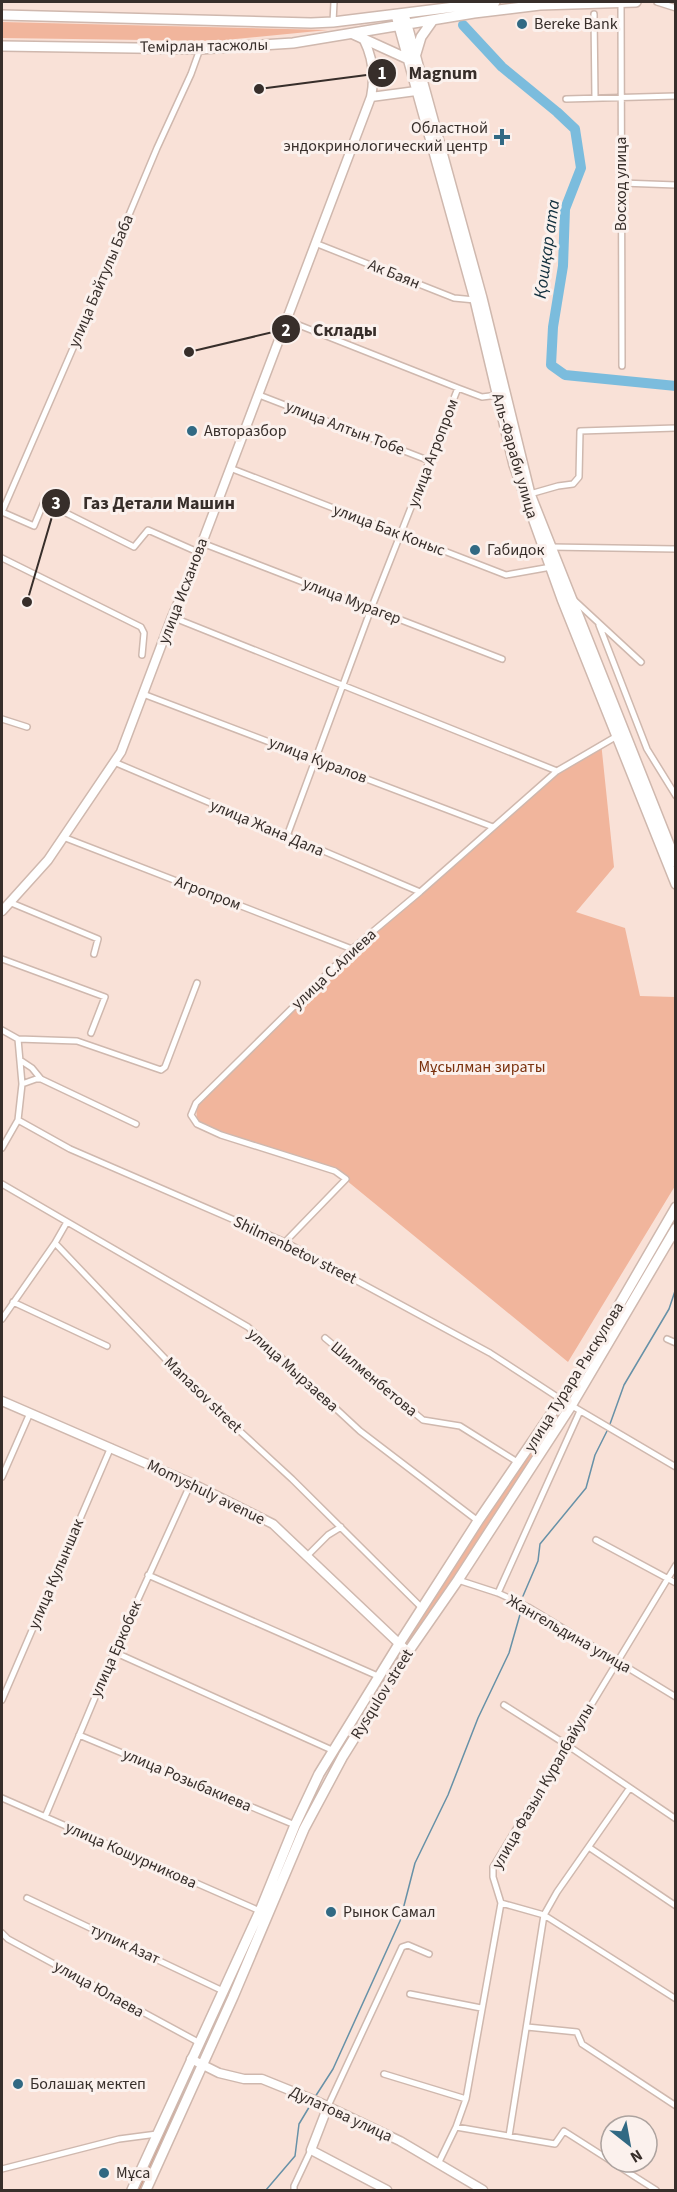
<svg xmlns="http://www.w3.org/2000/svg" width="677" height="2192" font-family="'Source Sans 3',sans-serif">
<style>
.green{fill:#f1b59c}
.forest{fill:#cf927a}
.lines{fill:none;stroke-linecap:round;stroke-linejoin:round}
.stream{stroke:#6791a7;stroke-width:1.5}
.river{stroke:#7bbcdd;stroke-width:10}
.street-casing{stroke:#cfb8ae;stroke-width:8}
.secondary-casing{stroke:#cfb8ae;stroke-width:11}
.primary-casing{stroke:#cfb8ae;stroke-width:12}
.street{stroke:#fff;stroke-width:5}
.secondary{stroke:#fff;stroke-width:8}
.primary{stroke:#fff;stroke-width:9}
.poi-dot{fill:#316983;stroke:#fbf1ed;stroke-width:2}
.labels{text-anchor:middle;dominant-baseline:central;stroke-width:6;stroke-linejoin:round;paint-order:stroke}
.poi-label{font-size:16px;fill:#372e2a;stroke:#fbf1ed;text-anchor:start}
.street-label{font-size:16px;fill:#372e2a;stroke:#fbf1ed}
.park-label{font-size:16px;fill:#7a310d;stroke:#fbf1ed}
.water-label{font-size:18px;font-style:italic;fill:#11303e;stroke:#fbf1ed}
.leader{fill:none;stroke:#372e2a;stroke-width:2}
.callout-dot{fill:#372e2a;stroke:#fbf1ed;stroke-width:2}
.mark-label{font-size:18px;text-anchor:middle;font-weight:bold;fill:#fff}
.callout-label{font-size:18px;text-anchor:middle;font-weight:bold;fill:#372e2a;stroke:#fbf1ed;stroke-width:6;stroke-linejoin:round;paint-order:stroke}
</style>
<rect width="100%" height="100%" fill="#f9e1d7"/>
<path class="green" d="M 2,22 L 328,30 L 215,41 L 2,38 Z
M 601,742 L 614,867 L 576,912 L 625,928 L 640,996 L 675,997 L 675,1186 L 568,1362 L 335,1171 L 197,1124 L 196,1103 L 352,949 L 557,771 Z
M 561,1406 L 564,1408 L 410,1645 L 405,1641 Z"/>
<path class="forest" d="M 193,2067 L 197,2068 L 140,2190 L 136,2190 Z"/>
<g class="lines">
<path class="stream" d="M 610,1424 L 624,1385 L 669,1309 L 676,1288
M 523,1596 L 538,1561 L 540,1544 L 586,1488 L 595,1455 L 608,1429
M 315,2097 L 333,2069 L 400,1921 L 415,1863 L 448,1795 L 478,1718 L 509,1653 L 521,1611
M 266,2190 L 295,2156 L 299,2124 L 311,2104"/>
<path class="river" d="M 463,25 L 502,67 L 557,112 L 575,129 L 581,168 L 565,209 L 563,266 L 553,327 L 551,365 L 565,375 L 676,386"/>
<defs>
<path id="street" d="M 621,2 L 622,366
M 657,2 L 676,8
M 594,14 L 595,98
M 333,22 L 334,2
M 566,99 L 676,96
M 622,183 L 676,185
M 315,243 L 454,298 L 475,300
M 286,320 L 458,388 L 482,397 L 498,395
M 259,395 L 430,461
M 230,468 L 506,575 L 551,567
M 530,494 L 558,486 L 573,484 L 579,477 L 580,431 L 676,428
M 2,512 L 77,339 L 157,148 L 191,74 L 200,49
M 2,512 L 34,526 L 44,502 L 134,547 L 148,530 L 200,553
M 202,543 L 502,659
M 550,547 L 676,549
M 2,558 L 141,627 L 144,633 L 142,655
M 574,600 L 641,662
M 172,617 L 557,771
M 599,625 L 647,749 L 676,796
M 143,694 L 493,827
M 2,719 L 27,727
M 114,762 L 420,892
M 287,836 L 371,609 L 458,388
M 63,837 L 352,949
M 9,902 L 98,939 L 94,954
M 2,959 L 105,997 L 91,1033
M 2,1030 L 18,1039 L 22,1084 L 18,1120 L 2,1148
M 18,1039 L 77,1041 L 161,1070 L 165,1067 L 197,983
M 20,1060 L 32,1068 L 41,1079
M 22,1084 L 36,1079 L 41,1079 L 136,1124
M 18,1120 L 70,1149 L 285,1242 L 490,1353 L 562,1400 L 676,1467
M 2,1184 L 248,1327 L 360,1431 L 478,1521
M 285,1242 L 346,1179 L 335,1171 L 221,1135 L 197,1124 L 191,1115 L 196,1103 L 352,949 L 420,892 L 557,771 L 617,736
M 55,1243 L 67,1222
M 13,1302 L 107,1346
M 2,1319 L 55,1243 L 195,1390 L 292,1479 L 422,1608
M 325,1338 L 423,1420 L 460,1426 L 519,1463
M 667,1339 L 676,1343
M 2,1477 L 30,1413
M 596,1540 L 676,1583
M 307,1556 L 328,1535 L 341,1527
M 148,1575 L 380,1677
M 458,1580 L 498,1593 L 528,1607 L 676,1697
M 498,1593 L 580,1411
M 114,1652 L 334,1751
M 2,1700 L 111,1447
M 504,1705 L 567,1745 L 676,1819
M 79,1735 L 295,1825
M 2,1798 L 260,1911
M 45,1817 L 114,1652 L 191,1483
M 590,1848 L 676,1906
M 27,1898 L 223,1991
M 501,1903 L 544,1915 L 676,1999
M 2,1933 L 8,1939 L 198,2042
M 410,1994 L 481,2008
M 527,2027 L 577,2032 L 582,2044 L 676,2106
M 384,2074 L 466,2099
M 328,2106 L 402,1947 L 408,1945 L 429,1954
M 456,2127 L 555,2144 L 564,2131 L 611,2161
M 509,2136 L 544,1915 L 557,1892 L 629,1789
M 612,2162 L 656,2190
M 438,2164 L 456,2127 L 466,2099 L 501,1903 L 493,1877 L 493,1867 L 676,1565
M 2,2169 L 119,2139 L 157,2134
M 294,2190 L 294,2186 L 311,2150"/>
<path id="secondary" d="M 371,97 L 416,91
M 2,911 L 48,860 L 121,752 L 172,617 L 200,553 L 202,543 L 371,97 C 375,77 373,58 364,40
M 2,1401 L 191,1483 L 273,1524 L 408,1652
M 191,2059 L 219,2073 L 244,2079 L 262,2079 L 314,2100 L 400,2141 L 483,2190
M 328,2106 L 311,2150 L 387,2190"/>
<path id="primary" d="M 404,14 L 482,298 L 530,494 L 676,862
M 2,15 L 311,23 L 333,22 L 495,2
M 396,15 L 475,300 L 514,465 L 562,599 L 676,884
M 353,34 L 408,59
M 2,46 L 200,49 L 293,43 L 474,13 L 540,5 L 636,2
M 415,57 L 421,37 L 433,20
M 132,2190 L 260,1911 L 295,1825 L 319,1774 L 399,1644 L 478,1521 L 582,1369 L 676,1207
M 146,2190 L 233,1997 L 304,1829 L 343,1756 L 408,1652 L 458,1580 L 571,1406 L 676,1228"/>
</defs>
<use href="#street" class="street-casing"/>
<use href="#secondary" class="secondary-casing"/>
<use href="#primary" class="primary-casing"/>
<use href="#street" class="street"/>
<use href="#secondary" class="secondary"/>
<use href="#primary" class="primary"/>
</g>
<g class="poi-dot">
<circle cx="522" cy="24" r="6"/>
<path d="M499 128h6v6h6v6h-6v6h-6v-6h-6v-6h6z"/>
<circle cx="192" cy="431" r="6"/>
<circle cx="475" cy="550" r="6"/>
<circle cx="331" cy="1912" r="6"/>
<circle cx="18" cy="2084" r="6"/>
<circle cx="104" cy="2173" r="6"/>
</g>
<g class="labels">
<g class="poi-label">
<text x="534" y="24">Bereke Bank</text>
<text x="488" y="128" text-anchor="end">Областной<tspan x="488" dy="18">эндокринологический центр</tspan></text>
<text x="204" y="431">Авторазбор</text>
<text x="487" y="550">Габидок</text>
<text x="343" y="1912">Рынок Самал</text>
<text x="30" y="2084">Болашақ мектеп</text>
<text x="116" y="2173">Мұса</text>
</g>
<g class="street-label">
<text transform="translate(204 46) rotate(-1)">Темірлан тасжолы</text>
<text transform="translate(621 184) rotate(-90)">Восход улица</text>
<text transform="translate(394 274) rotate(22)">Ак Баян</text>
<text transform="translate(101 281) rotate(-67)">улица Байтулы Баба</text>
<text transform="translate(345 428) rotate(21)">улица Алтын Тобе</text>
<text transform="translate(433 453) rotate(-69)">улица Агропром</text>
<text transform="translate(515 456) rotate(74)">Аль-Фараби улица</text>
<text transform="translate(389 530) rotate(21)">улица Бак Коныс</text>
<text transform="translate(183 591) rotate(-69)">улица Исханова</text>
<text transform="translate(352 601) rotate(21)">улица Мурагер</text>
<text transform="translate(318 760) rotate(21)">улица Куралов</text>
<text transform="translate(267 828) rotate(23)">улица Жана Дала</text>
<text transform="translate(208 893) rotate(21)">Агропром</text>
<text transform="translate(334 969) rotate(-43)">улица С.Алиева</text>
<text transform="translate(295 1250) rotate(26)">Shilmenbetov street</text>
<text transform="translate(293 1370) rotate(42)">улица Мырзаева</text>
<text transform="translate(574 1377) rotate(-58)">улица Турара Рыскулова</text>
<text transform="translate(374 1379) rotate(40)">Шилменбетова</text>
<text transform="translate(203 1395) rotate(44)">Manasov street</text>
<text transform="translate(206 1492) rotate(26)">Momyshuly avenue</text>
<text transform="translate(56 1574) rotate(-67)">улица Кулыншак</text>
<text transform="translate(569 1634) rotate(30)">Жангельдина улица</text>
<text transform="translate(116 1649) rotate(-66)">улица Еркобек</text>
<text transform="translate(382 1694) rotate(-58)">Rysqulov street</text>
<text transform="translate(187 1780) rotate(23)">улица Розыбакиева</text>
<text transform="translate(543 1786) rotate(-60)">улица Фазыл Куралбайулы</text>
<text transform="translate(131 1855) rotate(24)">улица Кошурникова</text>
<text transform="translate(125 1944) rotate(25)">тупик Азат</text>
<text transform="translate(99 1989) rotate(29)">улица Юлаева</text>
<text transform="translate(341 2114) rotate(25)">Дулатова улица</text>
</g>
<g class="park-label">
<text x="482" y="1067">Мұсылман зираты</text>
</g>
<g class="water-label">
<text transform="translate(547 249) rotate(-82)">Қошқар ата</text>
</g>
</g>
<path class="leader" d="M259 89L382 73M189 352L286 329M27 602L56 503"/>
<g class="callout-dot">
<circle cx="259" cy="89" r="6"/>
<circle cx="189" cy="352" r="6"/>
<circle cx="27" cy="602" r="6"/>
<circle cx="382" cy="73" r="15"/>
<circle cx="286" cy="329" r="15"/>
<circle cx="56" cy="503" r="15"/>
</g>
<g class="mark-label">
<text x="382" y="79">1</text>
<text x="286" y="336">2</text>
<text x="56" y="509">3</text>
</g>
<g class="callout-label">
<text x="443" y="79">Magnum</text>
<text x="345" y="336">Склады</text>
<text x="159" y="509">Газ Детали Машин</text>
</g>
<rect width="677" height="2192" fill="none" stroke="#372e2a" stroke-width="6"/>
<g transform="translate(629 2144) rotate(149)"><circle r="28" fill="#fbf1ed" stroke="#ada39f" stroke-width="1.5"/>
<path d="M0-4.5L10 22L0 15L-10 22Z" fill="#316983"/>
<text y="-9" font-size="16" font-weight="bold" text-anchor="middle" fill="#372e2a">N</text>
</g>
</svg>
